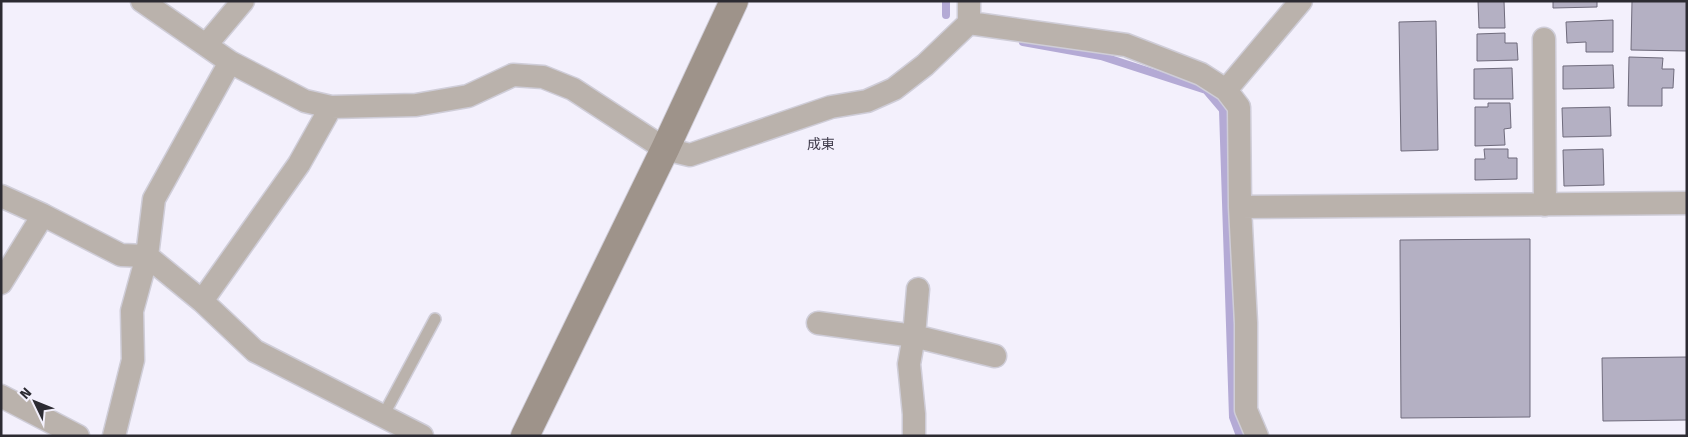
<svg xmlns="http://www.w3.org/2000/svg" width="1688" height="437" font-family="'Fira Sans','Noto Sans JP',sans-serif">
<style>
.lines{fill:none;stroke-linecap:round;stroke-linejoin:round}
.stream{stroke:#b4aad5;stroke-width:8}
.building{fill:#b4b0c3;stroke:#6f6b7c}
.lane-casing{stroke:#cfcdd8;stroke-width:14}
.street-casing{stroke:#cfcdd8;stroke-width:25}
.secondary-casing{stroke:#cfcdd8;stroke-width:30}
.lane{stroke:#bab2ac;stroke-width:11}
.street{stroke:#bab2ac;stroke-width:22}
.secondary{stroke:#9e938a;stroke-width:28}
.labels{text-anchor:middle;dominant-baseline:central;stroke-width:4.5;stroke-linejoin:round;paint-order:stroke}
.neighbourhood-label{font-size:14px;fill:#403c4c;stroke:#f3f0fc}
</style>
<rect width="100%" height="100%" fill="#f3f0fc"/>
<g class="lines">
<path class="stream" d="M 946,15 L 946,1
M 1023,42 L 1101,56 L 1206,90 L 1223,110 L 1233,417 L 1240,436"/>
</g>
<path class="building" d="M 1478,1 L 1504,1 L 1505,28 L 1479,28 Z
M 1553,1 L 1597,1 L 1597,7 L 1553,8 Z
M 1632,1 L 1687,1 L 1687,51 L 1631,50 Z
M 1613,20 L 1613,52 L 1586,52 L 1586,42 L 1567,43 L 1566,22 Z
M 1436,21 L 1438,150 L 1401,151 L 1399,22 Z
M 1505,33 L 1505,43 L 1517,43 L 1518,60 L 1477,61 L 1477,34 Z
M 1629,57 L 1663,58 L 1662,69 L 1674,69 L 1673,88 L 1662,88 L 1662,106 L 1628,106 Z
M 1613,65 L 1614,88 L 1563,89 L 1563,66 Z
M 1512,68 L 1513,99 L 1474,99 L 1474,69 Z
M 1488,103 L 1510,103 L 1511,128 L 1504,129 L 1505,145 L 1475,146 L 1475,107 L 1488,107 Z
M 1610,107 L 1611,136 L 1563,137 L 1562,108 Z
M 1484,149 L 1508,149 L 1508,158 L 1517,158 L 1517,179 L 1475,180 L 1475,159 L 1485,159 Z
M 1603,149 L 1604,185 L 1564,186 L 1563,150 Z
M 1530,239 L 1530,417 L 1401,418 L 1400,240 Z
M 1687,357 L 1687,420 L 1603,421 L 1602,358 Z"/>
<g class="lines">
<defs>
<path id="lane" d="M 383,416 L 435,319"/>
<path id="street" d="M 142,1 L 230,62 L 305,101 L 331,107 L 416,105 L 468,96 L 513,75 L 543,77 L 573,89 L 665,149 L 690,155 L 831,107 L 867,101 L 894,89 L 925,65 L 969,23 L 969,1
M 969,23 L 1126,45 L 1201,74 L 1226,90 L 1239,107 L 1240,207 L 1246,323 L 1246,410 L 1257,436
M 1544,39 L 1545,205
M 206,45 L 243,1
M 1226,90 L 1301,1
M 1,196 L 43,215 L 121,255 L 147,256 L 202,301 L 255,351 L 422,436
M 1240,207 L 1687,203
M 1,283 L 43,215
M 202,301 L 299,164 L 331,107
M 818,323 L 914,336 L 995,356
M 1,396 L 78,436
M 114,436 L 133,360 L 132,311 L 147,256 L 154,199 L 230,62
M 914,436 L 914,414 L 909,364 L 914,336 L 918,289"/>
<path id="secondary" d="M 525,436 L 665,149 L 734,1"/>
</defs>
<use href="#lane" class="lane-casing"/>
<use href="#street" class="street-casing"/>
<use href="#secondary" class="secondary-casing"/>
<use href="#lane" class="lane"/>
<use href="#street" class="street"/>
<use href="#secondary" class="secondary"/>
</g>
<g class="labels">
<g class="neighbourhood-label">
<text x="821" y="144">成東</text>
</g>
</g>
<rect width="1688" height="437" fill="none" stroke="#2c2b32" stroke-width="5"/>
<g transform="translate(35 402) rotate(313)" stroke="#f3f0fc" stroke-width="4" paint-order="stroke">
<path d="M0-4L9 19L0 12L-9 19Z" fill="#2c2b32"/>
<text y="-8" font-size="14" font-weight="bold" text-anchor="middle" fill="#2c2b32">N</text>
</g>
</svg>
